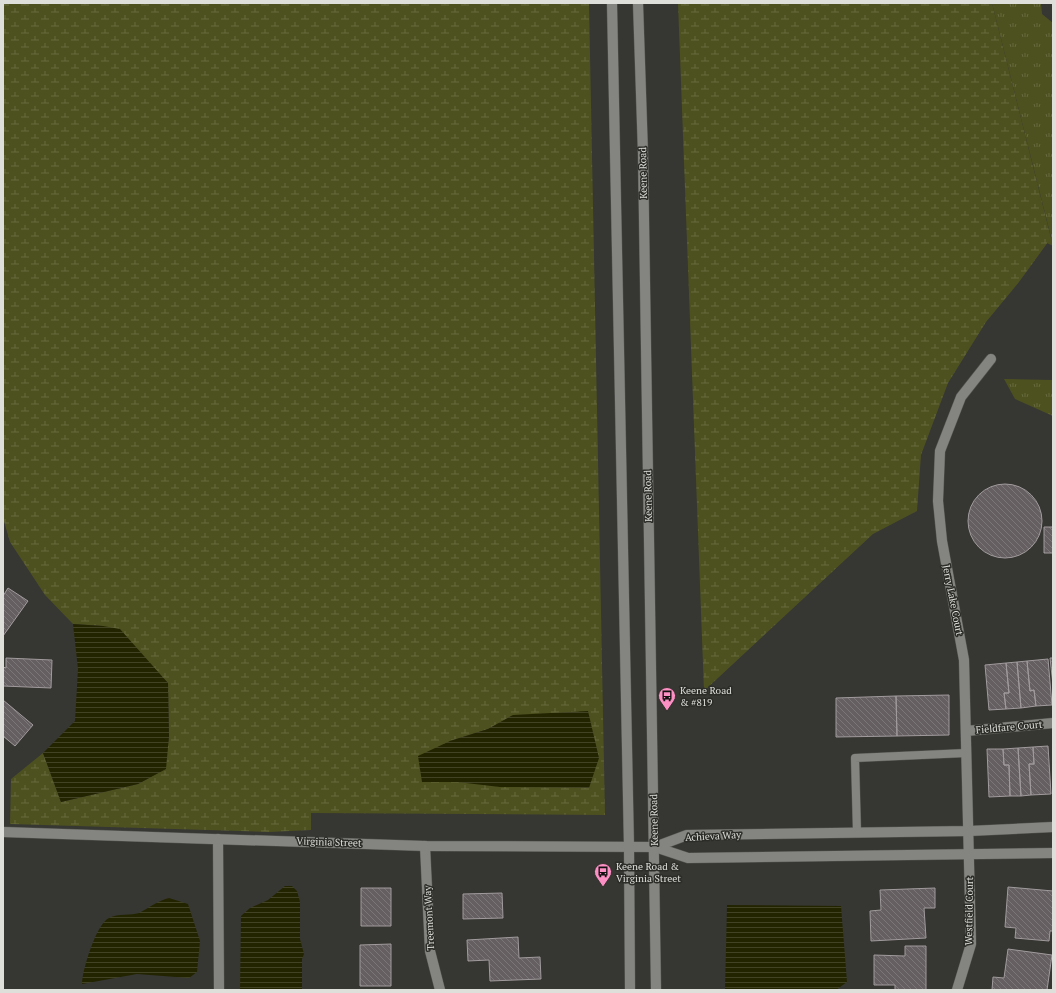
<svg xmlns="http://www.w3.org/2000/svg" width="1056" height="993" font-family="'PT Serif',serif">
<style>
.wetland{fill:url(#wetland-marsh);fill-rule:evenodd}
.park{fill:url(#park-tufts)}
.water{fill:url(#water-rules)}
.building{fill:url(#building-back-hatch);stroke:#a19b9d}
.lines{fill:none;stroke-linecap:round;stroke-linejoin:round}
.service-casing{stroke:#535450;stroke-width:9}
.minor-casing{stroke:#535450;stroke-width:11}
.tertiary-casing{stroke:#535450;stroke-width:11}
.secondary-casing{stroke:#535450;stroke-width:11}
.service{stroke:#848580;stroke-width:8}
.minor{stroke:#848580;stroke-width:10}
.tertiary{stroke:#848580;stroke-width:10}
.secondary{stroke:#848580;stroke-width:10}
.labels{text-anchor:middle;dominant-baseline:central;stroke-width:3;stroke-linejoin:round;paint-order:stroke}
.street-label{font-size:10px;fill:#dededb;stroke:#2c2c28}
.poi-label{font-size:10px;fill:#dededb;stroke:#2c2c28;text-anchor:start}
</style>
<defs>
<pattern id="wetland-marsh" width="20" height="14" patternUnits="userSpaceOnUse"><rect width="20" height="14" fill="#4d511f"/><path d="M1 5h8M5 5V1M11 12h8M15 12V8" fill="none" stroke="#666a3f"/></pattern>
<pattern id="park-tufts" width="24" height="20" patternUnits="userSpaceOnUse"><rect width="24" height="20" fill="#4d511f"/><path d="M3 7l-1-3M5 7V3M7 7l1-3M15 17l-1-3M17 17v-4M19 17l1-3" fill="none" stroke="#666a3f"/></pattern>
<pattern id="water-rules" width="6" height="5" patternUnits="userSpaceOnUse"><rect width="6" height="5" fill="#222400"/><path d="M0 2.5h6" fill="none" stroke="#424325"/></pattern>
<pattern id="building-back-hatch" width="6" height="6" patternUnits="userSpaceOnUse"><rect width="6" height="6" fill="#655f62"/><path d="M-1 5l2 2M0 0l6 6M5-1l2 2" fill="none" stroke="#7b7678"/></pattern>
</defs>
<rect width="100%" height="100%" fill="#363632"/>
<path class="wetland" d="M 3,3 L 589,3 L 605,815 L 311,813 L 311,830 L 269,832 L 10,824 L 11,779 L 43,753 L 61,802 L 138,784 L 165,769 L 169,736 L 168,683 L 103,626 L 73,624 L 45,595 L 10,542 L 3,518 ZM 513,715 L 457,782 L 423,782 L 450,741 L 488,729 Z
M 678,3 L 992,3 L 1051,238 L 1019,282 L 986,322 L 948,383 L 921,455 L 917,511 L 873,534 L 704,691 Z"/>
<path class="park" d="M 992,3 L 1041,3 L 1042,14 L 1053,23 L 1053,246 L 1047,243 L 1051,237 Z
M 1004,379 L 1053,380 L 1053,416 L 1015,399 Z"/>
<path class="water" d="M 73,624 L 103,626 L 120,629 L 168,683 L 169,736 L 166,769 L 138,784 L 61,802 L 43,753 L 75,721 L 78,669 Z
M 588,711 L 599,758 L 589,788 L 500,787 L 457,782 L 422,782 L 418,756 L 450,741 L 488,729 L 513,715 Z
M 285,886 L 292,886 L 297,891 L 300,902 L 300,939 L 304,954 L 302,959 L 302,990 L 240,990 L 241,916 L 250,908 L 268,900 Z
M 169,898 L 188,904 L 200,941 L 197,972 L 189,978 L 137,974 L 82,984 C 82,971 96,924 109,918 C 118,913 131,916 139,913 C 149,908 157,901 169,898 Z
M 727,905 L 841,906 L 847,982 L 836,990 L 725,990 Z"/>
<path class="building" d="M968 521a37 37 0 1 1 74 0a37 37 0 1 1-74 0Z
M 1044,527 L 1053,527 L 1053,553 L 1044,553 Z
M 8,588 L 28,601 L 3,636 L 3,596 Z
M 6,658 L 52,660 L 51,688 L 3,686 L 3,667 L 6,668 Z
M 1050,658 L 1053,658 L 1053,685 Z
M 1048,659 L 1052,705 L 1036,706 L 1034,690 L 1030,691 L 1027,661 Z
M 1027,661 L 1030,691 L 1034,690 L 1036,706 L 1021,708 L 1017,662 Z
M 1017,662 L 1021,708 L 1006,709 L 1004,693 L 1009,693 L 1006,663 Z
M 1006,663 L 1009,693 L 1004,693 L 1006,709 L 989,710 L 985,665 Z
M 949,695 L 949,735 L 897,736 L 896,696 Z
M 896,696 L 897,736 L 836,737 L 836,698 Z
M 3,700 L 33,725 L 15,746 L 3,736 Z
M 1048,746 L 1051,794 L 1031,795 L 1029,764 L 1034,764 L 1033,747 Z
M 1033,747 L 1034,764 L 1029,764 L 1031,795 L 1021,796 L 1018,748 Z
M 1018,748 L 1021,796 L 1010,796 L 1009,765 L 1004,765 L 1003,749 Z
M 987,749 L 1003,749 L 1004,765 L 1009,765 L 1010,796 L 989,797 Z
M 1008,887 L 1053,891 L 1053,931 L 1050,931 L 1049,941 L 1015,938 L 1016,928 L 1005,927 Z
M 361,888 L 391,888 L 391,926 L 361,926 Z
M 935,888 L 935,908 L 924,908 L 926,938 L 871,941 L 870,911 L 881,910 L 880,890 Z
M 502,893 L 503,918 L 463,919 L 463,894 Z
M 518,937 L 519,958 L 540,957 L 541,979 L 490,981 L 489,960 L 468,961 L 467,940 Z
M 391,944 L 391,986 L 360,986 L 360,945 Z
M 905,946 L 926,946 L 926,990 L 895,990 L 895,985 L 874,985 L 874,955 L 905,956 Z
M 1008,949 L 1052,955 L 1047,990 L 992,990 L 993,977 L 1004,978 Z"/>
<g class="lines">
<defs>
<path id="service" d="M 857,832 L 855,758 L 966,753"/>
<path id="minor" d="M 966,731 L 1053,723
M 218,839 L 219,990
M 425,846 L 430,951 L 440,990
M 957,990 L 971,944 L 964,660 L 942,541 L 938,501 L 940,451 L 961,397 L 991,359"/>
<path id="tertiary" d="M 3,832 L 425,846 L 655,847 L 688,858 L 1053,853
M 655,847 L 687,835 L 969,831 L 1053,827"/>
<path id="secondary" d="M 612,3 L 629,847 L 630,990
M 638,3 L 643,154 L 656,990"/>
</defs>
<use href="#service" class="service-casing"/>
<use href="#minor" class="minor-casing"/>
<use href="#tertiary" class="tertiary-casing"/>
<use href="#secondary" class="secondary-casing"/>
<use href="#service" class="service"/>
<use href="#minor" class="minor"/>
<use href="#tertiary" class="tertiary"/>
<use href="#secondary" class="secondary"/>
</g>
<defs>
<symbol id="bus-pin" viewBox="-11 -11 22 30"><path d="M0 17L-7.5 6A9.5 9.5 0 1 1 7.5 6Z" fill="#fc8fc3" stroke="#2c2c28"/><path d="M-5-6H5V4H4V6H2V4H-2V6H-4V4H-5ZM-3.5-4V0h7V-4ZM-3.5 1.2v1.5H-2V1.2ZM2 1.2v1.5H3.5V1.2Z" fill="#111"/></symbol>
</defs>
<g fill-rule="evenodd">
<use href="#bus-pin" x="657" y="686" width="20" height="27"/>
<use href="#bus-pin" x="593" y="862" width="20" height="27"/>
</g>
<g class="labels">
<g class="street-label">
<text transform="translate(643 173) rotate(-91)">Keene Road</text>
<text transform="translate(648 496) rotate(-91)">Keene Road</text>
<text transform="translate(953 600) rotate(79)">Jerry Lake Court</text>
<text transform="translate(1009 727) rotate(-5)">Fieldfare Court</text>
<text transform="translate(654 820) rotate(-91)">Keene Road</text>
<text transform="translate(713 836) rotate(-3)">Achieva Way</text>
<text transform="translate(329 842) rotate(2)">Virginia Street</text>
<text transform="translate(969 911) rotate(-89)">Westfield Court</text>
<text transform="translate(429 918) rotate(-93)">Treemont Way</text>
</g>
<g class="poi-label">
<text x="680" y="690">Keene Road<tspan x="680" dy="12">&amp; #819</tspan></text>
<text x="616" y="866">Keene Road &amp;<tspan x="616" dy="12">Virginia Street</tspan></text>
</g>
</g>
<rect width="1056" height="993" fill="none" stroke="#dededb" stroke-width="8"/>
</svg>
